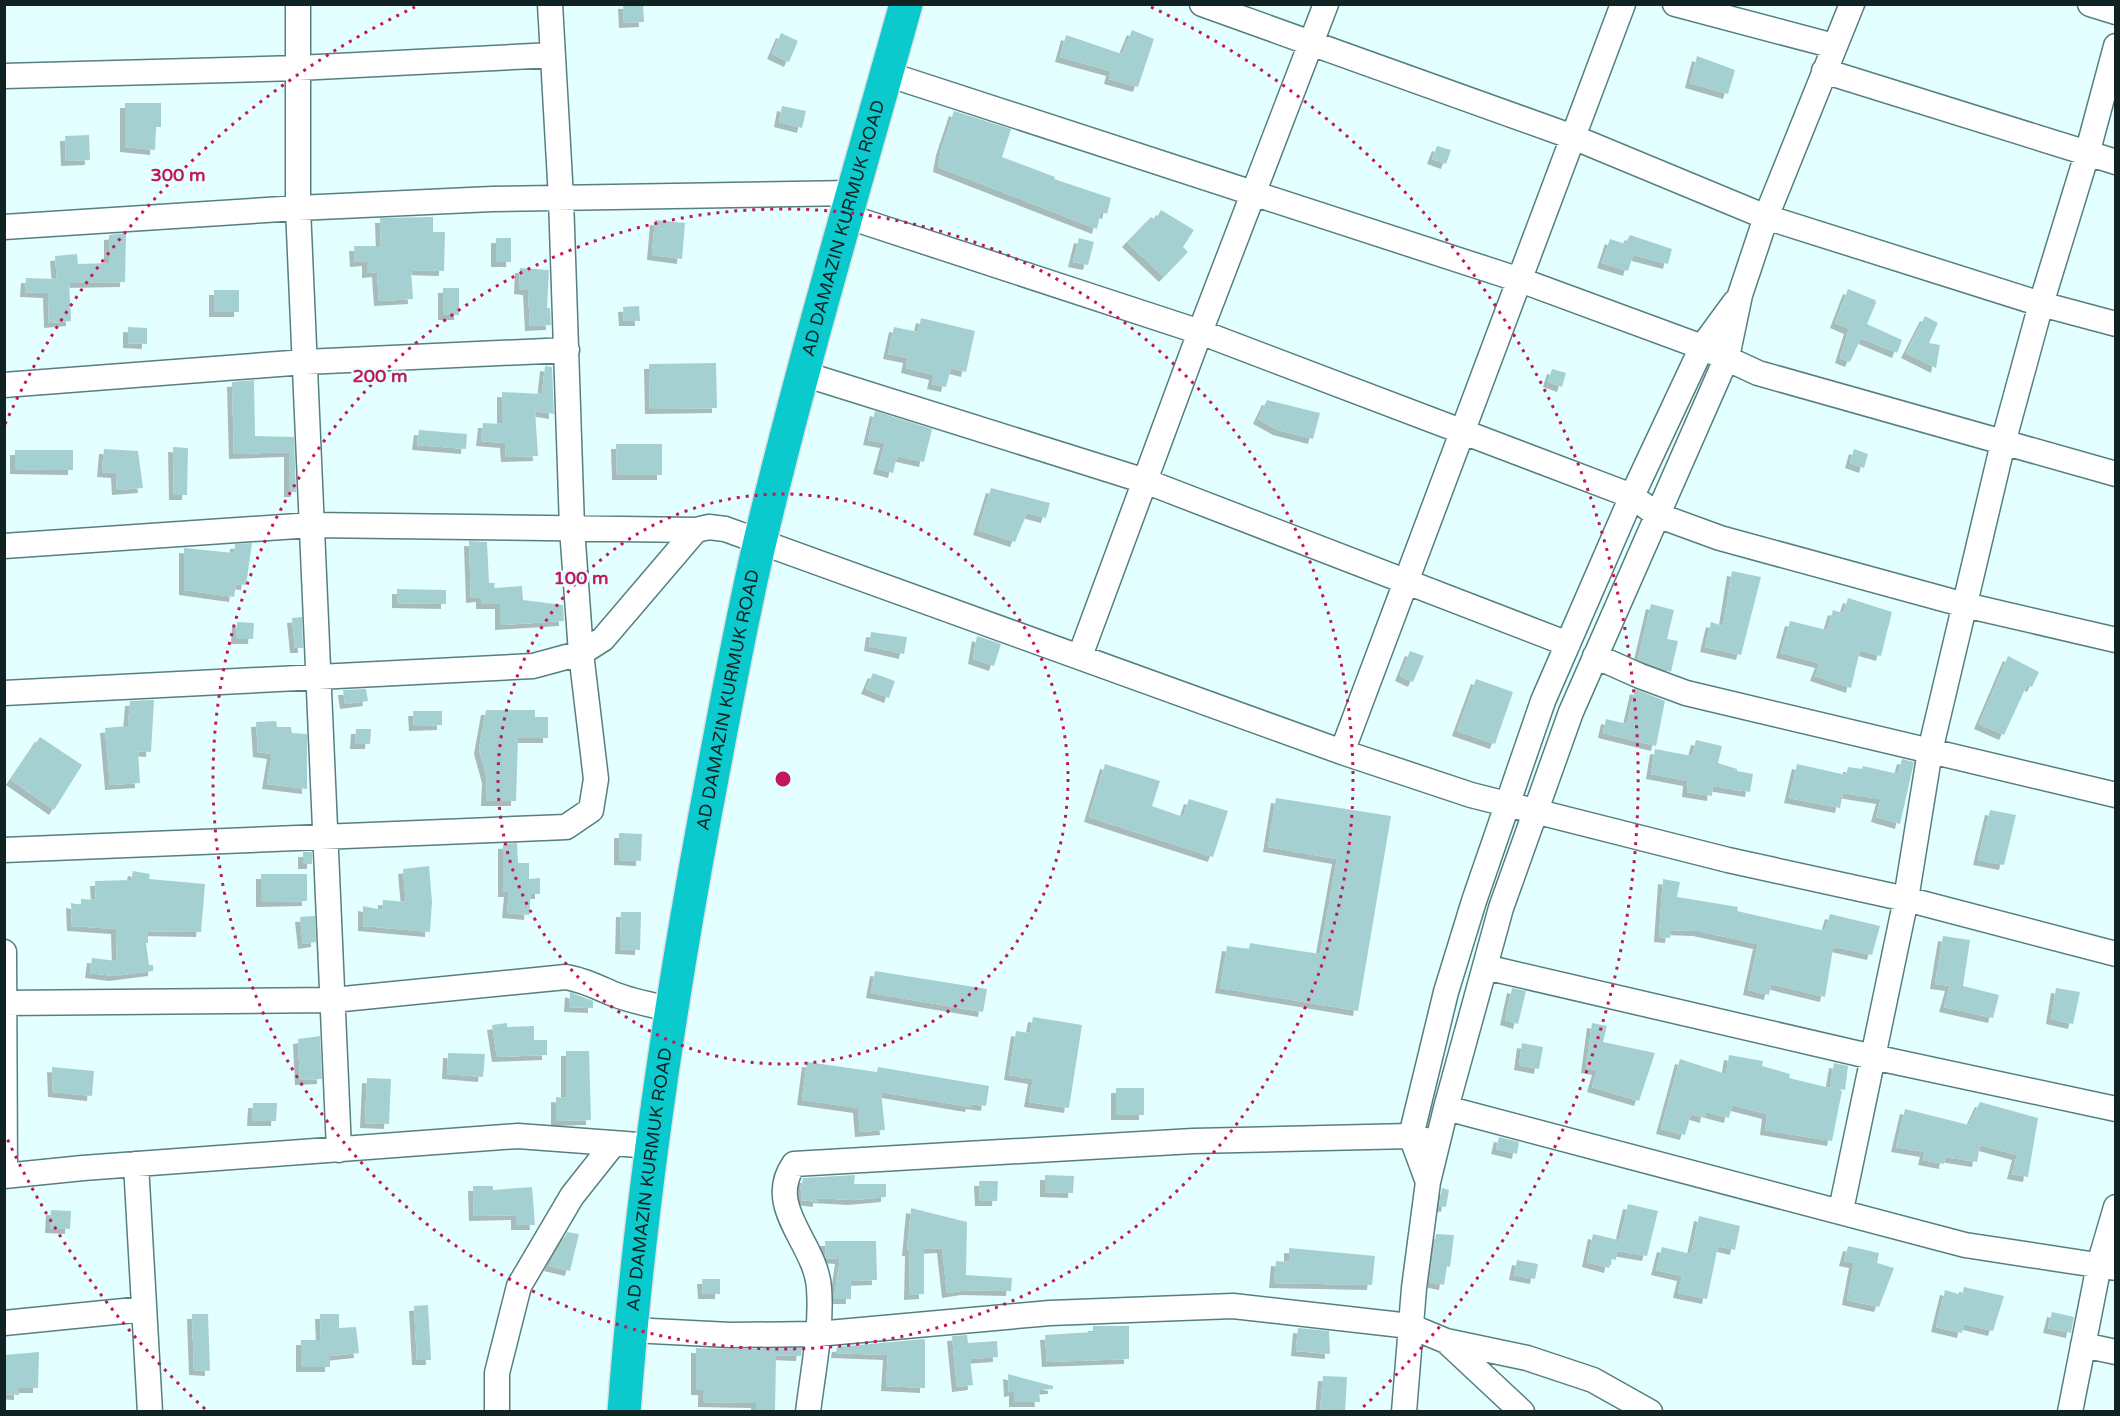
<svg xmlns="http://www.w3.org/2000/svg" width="2120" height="1416" font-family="'Varela Round',sans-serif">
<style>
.building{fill:#a5d0d1;filter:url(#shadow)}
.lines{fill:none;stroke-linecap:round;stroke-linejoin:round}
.minor-casing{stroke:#567f80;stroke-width:27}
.highway-casing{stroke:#dee0e0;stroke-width:36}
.minor{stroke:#fff;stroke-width:24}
.highway{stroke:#0acacd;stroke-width:33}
.ring{fill:none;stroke:#c2185b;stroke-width:3;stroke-dasharray:3 6}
.labels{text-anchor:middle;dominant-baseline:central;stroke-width:5;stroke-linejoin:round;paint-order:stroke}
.street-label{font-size:18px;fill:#112223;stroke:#e4ffff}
.centre{fill:#c2185b;stroke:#e4ffff;stroke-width:3}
.ring-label{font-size:18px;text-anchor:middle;font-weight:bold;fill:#c2185b;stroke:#e4ffff;stroke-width:5;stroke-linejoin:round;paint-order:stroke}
</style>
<defs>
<filter id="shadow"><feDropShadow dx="-5" dy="5" stdDeviation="0" flood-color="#0004"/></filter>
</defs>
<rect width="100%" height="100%" fill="#e4ffff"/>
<path class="building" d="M 623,4 L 643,4 L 644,22 L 624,23 Z
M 1132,30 L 1154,39 L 1138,87 L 1109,79 L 1111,71 L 1060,57 L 1066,35 L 1122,54 Z
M 781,33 L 798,41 L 789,62 L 772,54 Z
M 1697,56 L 1735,70 L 1728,94 L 1690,83 Z
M 125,103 L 161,103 L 161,127 L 156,127 L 155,150 L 125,147 Z
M 782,106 L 806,111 L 802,128 L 779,122 Z
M 954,111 L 1011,129 L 1002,157 L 1055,177 L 1054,179 L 1111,198 L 1107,214 L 1101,212 L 1097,229 L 938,167 L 941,150 Z
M 89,135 L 90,160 L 66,161 L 65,136 Z
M 1437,146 L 1451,150 L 1446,164 L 1432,159 Z
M 1161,210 L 1194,230 L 1183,247 L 1188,252 L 1164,277 L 1127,242 L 1151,217 L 1155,220 Z
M 433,217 L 433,232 L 445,232 L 444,271 L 411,270 L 413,299 L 379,301 L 377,272 L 367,273 L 367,261 L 355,262 L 354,246 L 381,246 L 380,218 Z
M 655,220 L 685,223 L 682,259 L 652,255 Z
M 126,233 L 125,282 L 69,283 L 71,321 L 49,323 L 48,293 L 25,292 L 26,278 L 57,279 L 55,256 L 77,254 L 78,264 L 109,263 L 109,235 Z
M 1630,235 L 1672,249 L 1668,264 L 1633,255 L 1628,271 L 1602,263 L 1610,239 L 1625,244 Z
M 496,238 L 511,238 L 511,262 L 496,262 Z
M 1079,238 L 1094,242 L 1088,265 L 1073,262 Z
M 520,268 L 549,270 L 547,308 L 550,308 L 551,325 L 530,326 L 528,290 L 519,289 Z
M 443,288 L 459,288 L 459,315 L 443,315 Z
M 1848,289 L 1875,300 L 1876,303 L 1867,324 L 1902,340 L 1897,353 L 1861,338 L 1850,362 L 1840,358 L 1849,329 L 1835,323 Z
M 214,290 L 239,290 L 239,312 L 214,312 Z
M 639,306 L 640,321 L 624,321 L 623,307 Z
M 1925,316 L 1938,323 L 1929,343 L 1940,345 L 1936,368 L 1906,353 Z
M 921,318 L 975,331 L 966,372 L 951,368 L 946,387 L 932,384 L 934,375 L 906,368 L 908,358 L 888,354 L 894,327 L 918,332 Z
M 128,327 L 147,328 L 147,344 L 128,343 Z
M 716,363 L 717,408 L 650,409 L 649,364 Z
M 545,366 L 552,367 L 554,414 L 535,411 L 538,456 L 506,457 L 505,443 L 481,441 L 483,423 L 502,424 L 502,392 L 542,394 Z
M 1552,369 L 1566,373 L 1562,387 L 1548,382 Z
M 254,380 L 255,436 L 294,437 L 296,492 L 289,492 L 289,452 L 234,454 L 232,382 Z
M 1267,400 L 1320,413 L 1313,439 L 1278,430 L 1258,419 Z
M 875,411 L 932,429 L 924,462 L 897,456 L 893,473 L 878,469 L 885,443 L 868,440 Z
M 419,430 L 467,434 L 466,449 L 417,445 Z
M 616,444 L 662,444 L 662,475 L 617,475 Z
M 173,447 L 188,448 L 187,495 L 174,495 Z
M 104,449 L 138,451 L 143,488 L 117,490 L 116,473 L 102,472 Z
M 1854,449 L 1868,454 L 1864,468 L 1850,463 Z
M 15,450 L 73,450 L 73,470 L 15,469 Z
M 991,488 L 1050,503 L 1046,518 L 1027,513 L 1015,542 L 978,530 Z
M 469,541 L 487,542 L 489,583 L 495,583 L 494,588 L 522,586 L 523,600 L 563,605 L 564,621 L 500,625 L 500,604 L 481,604 L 481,597 L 471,598 Z
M 252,543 L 246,585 L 236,584 L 234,597 L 184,590 L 184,548 L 234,553 L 235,544 Z
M 1732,571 L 1761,577 L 1741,655 L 1705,647 L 1711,622 L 1723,626 Z
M 397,589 L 446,590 L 446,604 L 397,603 Z
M 1848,598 L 1892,612 L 1881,656 L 1860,650 L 1851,688 L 1815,676 L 1820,663 L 1781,653 L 1790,621 L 1827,630 L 1833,610 L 1843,613 Z
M 1651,604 L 1674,610 L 1667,639 L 1678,641 L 1671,672 L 1638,659 Z
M 302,617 L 303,648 L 295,648 L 292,618 Z
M 237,622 L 254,623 L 253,639 L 236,639 Z
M 871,632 L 907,637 L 904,654 L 869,646 Z
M 977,636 L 1001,644 L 994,666 L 973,659 Z
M 1410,651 L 1424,656 L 1413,682 L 1400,676 Z
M 2008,656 L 2039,672 L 2032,687 L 2027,685 L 2004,735 L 1979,724 Z
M 873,673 L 895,681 L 889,698 L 866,689 Z
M 1476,679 L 1513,692 L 1495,744 L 1457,731 Z
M 366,689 L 368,701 L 345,704 L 343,690 Z
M 1635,689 L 1665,701 L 1656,746 L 1603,733 L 1606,719 L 1627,724 Z
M 154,700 L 151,752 L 138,751 L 140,783 L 110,785 L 105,728 L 128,726 L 130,701 Z
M 486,710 L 535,710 L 535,717 L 548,717 L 548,738 L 518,738 L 516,801 L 486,801 L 487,778 L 479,749 Z
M 413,711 L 442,711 L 442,725 L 414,726 Z
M 276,721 L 277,727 L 291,727 L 292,733 L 307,734 L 307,789 L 267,784 L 272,754 L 258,752 L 256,722 Z
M 356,729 L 371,729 L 370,744 L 355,744 Z
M 40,737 L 82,765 L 54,810 L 11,780 Z
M 1696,740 L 1722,746 L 1718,763 L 1737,769 L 1737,771 L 1753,774 L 1750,792 L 1713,786 L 1712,796 L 1687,792 L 1688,781 L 1651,774 L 1655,749 L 1692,756 Z
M 1902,759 L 1914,762 L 1900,824 L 1876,817 L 1881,799 L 1843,793 L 1840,808 L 1789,798 L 1797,764 L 1846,775 L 1848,767 L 1862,769 L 1863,766 L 1898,774 Z
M 1105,764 L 1160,781 L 1152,806 L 1183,817 L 1189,799 L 1228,811 L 1213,857 L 1089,817 Z
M 1276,798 L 1391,816 L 1358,1011 L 1220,988 L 1227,946 L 1249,949 L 1250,943 L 1320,954 L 1337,859 L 1268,847 Z
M 1990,810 L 2016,815 L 2004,865 L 1978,860 Z
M 619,833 L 642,834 L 641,861 L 619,860 Z
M 517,843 L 518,863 L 529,863 L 529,879 L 540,878 L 540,894 L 531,894 L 529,915 L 507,913 L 509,892 L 503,892 L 503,844 Z
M 303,852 L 312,852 L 312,864 L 303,864 Z
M 429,866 L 432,902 L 430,932 L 363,926 L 363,906 L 382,910 L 383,900 L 406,902 L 403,869 Z
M 133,871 L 150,874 L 149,879 L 205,884 L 201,932 L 148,931 L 148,943 L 146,943 L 149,965 L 153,965 L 153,971 L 114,976 L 90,973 L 92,958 L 117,961 L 116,929 L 72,926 L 71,903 L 81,905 L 81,899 L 96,900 L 95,881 L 131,880 Z
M 261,874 L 307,874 L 307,901 L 261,902 Z
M 1663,879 L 1680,882 L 1677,897 L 1738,907 L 1737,911 L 1825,931 L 1830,914 L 1880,926 L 1872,955 L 1836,947 L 1833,949 L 1825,997 L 1771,984 L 1769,995 L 1748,990 L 1758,944 L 1698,931 L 1671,930 L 1670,938 L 1659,937 Z
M 621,912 L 641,912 L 640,950 L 620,949 Z
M 315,916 L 316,942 L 303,944 L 300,917 Z
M 1943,936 L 1970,940 L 1963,986 L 1999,995 L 1993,1018 L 1944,1007 L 1950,986 L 1935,984 Z
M 875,971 L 987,989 L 983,1012 L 871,993 Z
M 1512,988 L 1526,991 L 1518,1024 L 1505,1020 Z
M 2056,988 L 2080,992 L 2073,1024 L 2051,1019 Z
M 570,992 L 593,1001 L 593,1008 L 569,1007 Z
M 1033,1017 L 1082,1025 L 1069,1108 L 1029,1102 L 1033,1079 L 1009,1075 L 1016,1031 L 1030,1033 Z
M 507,1023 L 507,1027 L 534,1026 L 534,1040 L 547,1040 L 547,1055 L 497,1057 L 492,1025 Z
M 1592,1023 L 1607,1026 L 1603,1042 L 1655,1053 L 1639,1101 L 1592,1087 L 1597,1070 L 1586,1068 Z
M 320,1036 L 322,1079 L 300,1080 L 298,1039 Z
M 1522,1043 L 1543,1047 L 1539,1069 L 1519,1065 Z
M 566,1051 L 589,1051 L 591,1120 L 556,1121 L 556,1097 L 566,1098 Z
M 448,1053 L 485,1054 L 483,1077 L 447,1074 Z
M 1729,1055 L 1763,1061 L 1762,1066 L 1790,1074 L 1789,1078 L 1842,1091 L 1832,1141 L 1765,1130 L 1767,1114 L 1732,1105 L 1729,1118 L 1706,1112 L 1705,1118 L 1691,1114 L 1685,1135 L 1661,1129 L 1680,1059 L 1726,1074 Z
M 807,1062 L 877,1072 L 878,1067 L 989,1086 L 986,1106 L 971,1104 L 970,1107 L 881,1092 L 885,1130 L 860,1132 L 858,1108 L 802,1100 Z
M 1834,1063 L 1848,1066 L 1845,1090 L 1830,1087 Z
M 52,1067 L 94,1071 L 92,1096 L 53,1092 Z
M 367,1078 L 391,1079 L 389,1124 L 365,1123 Z
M 1116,1088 L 1144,1088 L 1144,1115 L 1116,1115 Z
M 1980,1102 L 2038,1118 L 2028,1177 L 2012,1174 L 2017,1155 L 1980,1145 L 1977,1162 L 1945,1157 L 1944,1164 L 1923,1160 L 1925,1152 L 1896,1147 L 1905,1109 L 1969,1125 Z
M 253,1103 L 277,1103 L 276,1121 L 252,1121 Z
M 1499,1137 L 1519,1142 L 1517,1154 L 1496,1149 Z
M 855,1175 L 854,1184 L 886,1184 L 886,1197 L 853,1200 L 818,1198 L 818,1202 L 801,1200 L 802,1191 L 800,1191 L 803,1178 Z
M 1045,1175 L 1074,1176 L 1073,1193 L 1045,1192 Z
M 979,1181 L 998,1181 L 997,1201 L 980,1201 Z
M 473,1186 L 493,1186 L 493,1190 L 532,1187 L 535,1225 L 516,1225 L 516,1215 L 474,1216 Z
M 1442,1188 L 1449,1190 L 1446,1207 L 1439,1206 Z
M 1628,1204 L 1658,1211 L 1647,1256 L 1617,1251 Z
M 911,1208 L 967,1222 L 966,1275 L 1012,1278 L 1011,1291 L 966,1290 L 947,1293 L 942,1248 L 924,1249 L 924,1294 L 909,1295 L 910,1251 L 907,1251 Z
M 51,1210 L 71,1211 L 70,1229 L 50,1228 Z
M 1699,1216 L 1740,1226 L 1735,1250 L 1718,1246 L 1707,1299 L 1678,1293 L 1682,1276 L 1656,1270 L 1662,1247 L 1691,1254 Z
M 567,1232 L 579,1234 L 570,1271 L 549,1266 Z
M 1436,1234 L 1454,1235 L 1450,1267 L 1447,1266 L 1444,1285 L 1429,1282 Z
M 1593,1234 L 1618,1240 L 1616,1260 L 1611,1259 L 1609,1268 L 1587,1262 Z
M 825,1241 L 876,1241 L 877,1280 L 851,1281 L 851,1299 L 834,1299 L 840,1259 L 826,1258 Z
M 1848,1246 L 1879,1253 L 1877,1263 L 1894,1268 L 1879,1307 L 1847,1300 L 1854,1263 L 1844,1261 Z
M 1289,1248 L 1375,1256 L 1372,1285 L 1274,1283 L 1276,1261 L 1289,1262 Z
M 1517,1260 L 1538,1264 L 1535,1279 L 1514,1275 Z
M 702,1279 L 720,1279 L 720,1294 L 703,1294 Z
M 1964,1287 L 2004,1296 L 1993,1331 L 1964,1324 L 1962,1333 L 1936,1327 L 1945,1290 L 1962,1295 Z
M 428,1305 L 431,1360 L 417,1360 L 414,1306 Z
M 2052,1312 L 2074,1317 L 2071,1333 L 2048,1328 Z
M 192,1314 L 208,1314 L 210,1371 L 194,1370 Z
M 320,1314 L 339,1314 L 339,1328 L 356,1327 L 359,1353 L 330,1356 L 330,1367 L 301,1367 L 301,1340 L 321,1340 Z
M 1093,1326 L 1129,1326 L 1129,1359 L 1047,1362 L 1045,1335 L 1093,1332 Z
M 1298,1328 L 1329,1331 L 1330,1354 L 1296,1351 Z
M 967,1335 L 968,1343 L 997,1341 L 998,1357 L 970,1359 L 973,1385 L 957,1387 L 952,1336 Z
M 925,1339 L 925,1388 L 886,1386 L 888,1355 L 836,1353 L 837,1347 Z
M 696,1348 L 730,1349 L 802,1348 L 801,1356 L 776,1355 L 775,1412 L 756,1412 L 756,1403 L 703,1402 L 703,1390 L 696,1390 Z
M 39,1352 L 38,1388 L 19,1388 L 19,1395 L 4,1394 L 4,1355 Z
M 1008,1374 L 1053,1386 L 1053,1389 L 1039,1390 L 1040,1402 L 1014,1402 L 1014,1391 L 1009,1392 Z
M 1323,1376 L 1347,1377 L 1345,1412 L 1320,1412 Z"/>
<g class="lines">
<defs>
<path id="minor" d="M 298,4 L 298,208 L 339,1150
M 1202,4 L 1573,137 L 1766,217 L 2041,304 L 2116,324
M 1675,4 L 1834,46
M 2090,4 L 2116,12
M 1824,71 L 2116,162
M 887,74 L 1520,280 L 1702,347 L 1758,373 L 2116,474
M 4,76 L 298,68 L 552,55
M 846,216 L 1200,332 L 1632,496 L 1657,515 L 1720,538 L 1965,605 L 2116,640
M 4,227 L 298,208 L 492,199 L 853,193
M 804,374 L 1145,481 L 1568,644
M 4,385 L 305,362 L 567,350
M 4,546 L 312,525 L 696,530
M 1080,656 L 1200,332 L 1326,4
M 1595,656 L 1640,676 L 1686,693 L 2116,795
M 4,693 L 533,666 L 581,653 L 603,639 L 696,530 L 709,527 L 725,529 L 1342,752 L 1471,795 L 1728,860 L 1906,899 L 2116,954
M 1342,752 L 1623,4
M 4,850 L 566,827 L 591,810 L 596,779 L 581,653 L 572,528 L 561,198 L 550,4
M 4,952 L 5,1176
M 1485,967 L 1873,1057 L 2116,1109
M 4,1003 L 333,1000 L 566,977 C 583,980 595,986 611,993 C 630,1001 651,1005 671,1009
M 1446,1108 L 1965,1245 L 2116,1268
M 136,1164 L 150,1412
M 4,1176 L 83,1168 L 518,1136 L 652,1146
M 1428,1182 L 1411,1136 L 1446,992 L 1474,901 L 1543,701 L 1632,496 L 1702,347 L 1735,302
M 1841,1210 L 1906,899 L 1930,751 L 2003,443 L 2041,304 L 2087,154 L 2116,46
M 4,1323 L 144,1309
M 632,1330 L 730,1335 L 817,1334 L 1050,1313 L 1233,1306 L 1410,1326 L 1446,1341 L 1527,1358 L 1593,1380 L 1650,1412
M 1446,1341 L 1522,1412
M 2083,1345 L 2116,1352
M 497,1412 L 497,1373 L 519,1286 L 572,1196 L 614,1143
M 808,1412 C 813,1371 822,1328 819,1288 C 816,1243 764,1207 794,1164 L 1193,1141 L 1411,1136 L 1426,1140
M 1404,1412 L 1414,1288 L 1428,1182 L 1446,1108 L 1501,908 L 1571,712 L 1727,357 L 1740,295 L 1766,217 L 1852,4
M 2070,1412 L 2099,1265 L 2116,1207"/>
<g id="highway">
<path id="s1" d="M 624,1412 C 639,1210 669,1009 706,810 C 723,721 739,630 760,541 C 803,361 856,183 906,4"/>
</g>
</defs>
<use href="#minor" class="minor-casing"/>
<use href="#highway" class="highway-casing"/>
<use href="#minor" class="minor"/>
<use href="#highway" class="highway"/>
</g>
<g class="ring">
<circle cx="783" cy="779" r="285"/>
<circle cx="783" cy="779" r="570"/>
<path d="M205 1409A855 855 0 0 1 5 1134M5 424A855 855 0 0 1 415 7M1151 7A855 855 0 0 1 1361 1409"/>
</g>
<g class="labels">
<g class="street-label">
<text stroke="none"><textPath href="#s1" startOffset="1206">AD DAMAZIN KURMUK ROAD</textPath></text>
<text stroke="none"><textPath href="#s1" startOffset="720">AD DAMAZIN KURMUK ROAD</textPath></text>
<text stroke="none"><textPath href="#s1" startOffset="234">AD DAMAZIN KURMUK ROAD</textPath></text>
</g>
</g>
<circle cx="783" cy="779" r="9" class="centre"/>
<g class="ring-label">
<text x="178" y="181">300 m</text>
<text x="380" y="382">200 m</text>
<text x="581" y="584">100 m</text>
</g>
<rect width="2120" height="1416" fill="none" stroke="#112223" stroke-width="12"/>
</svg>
